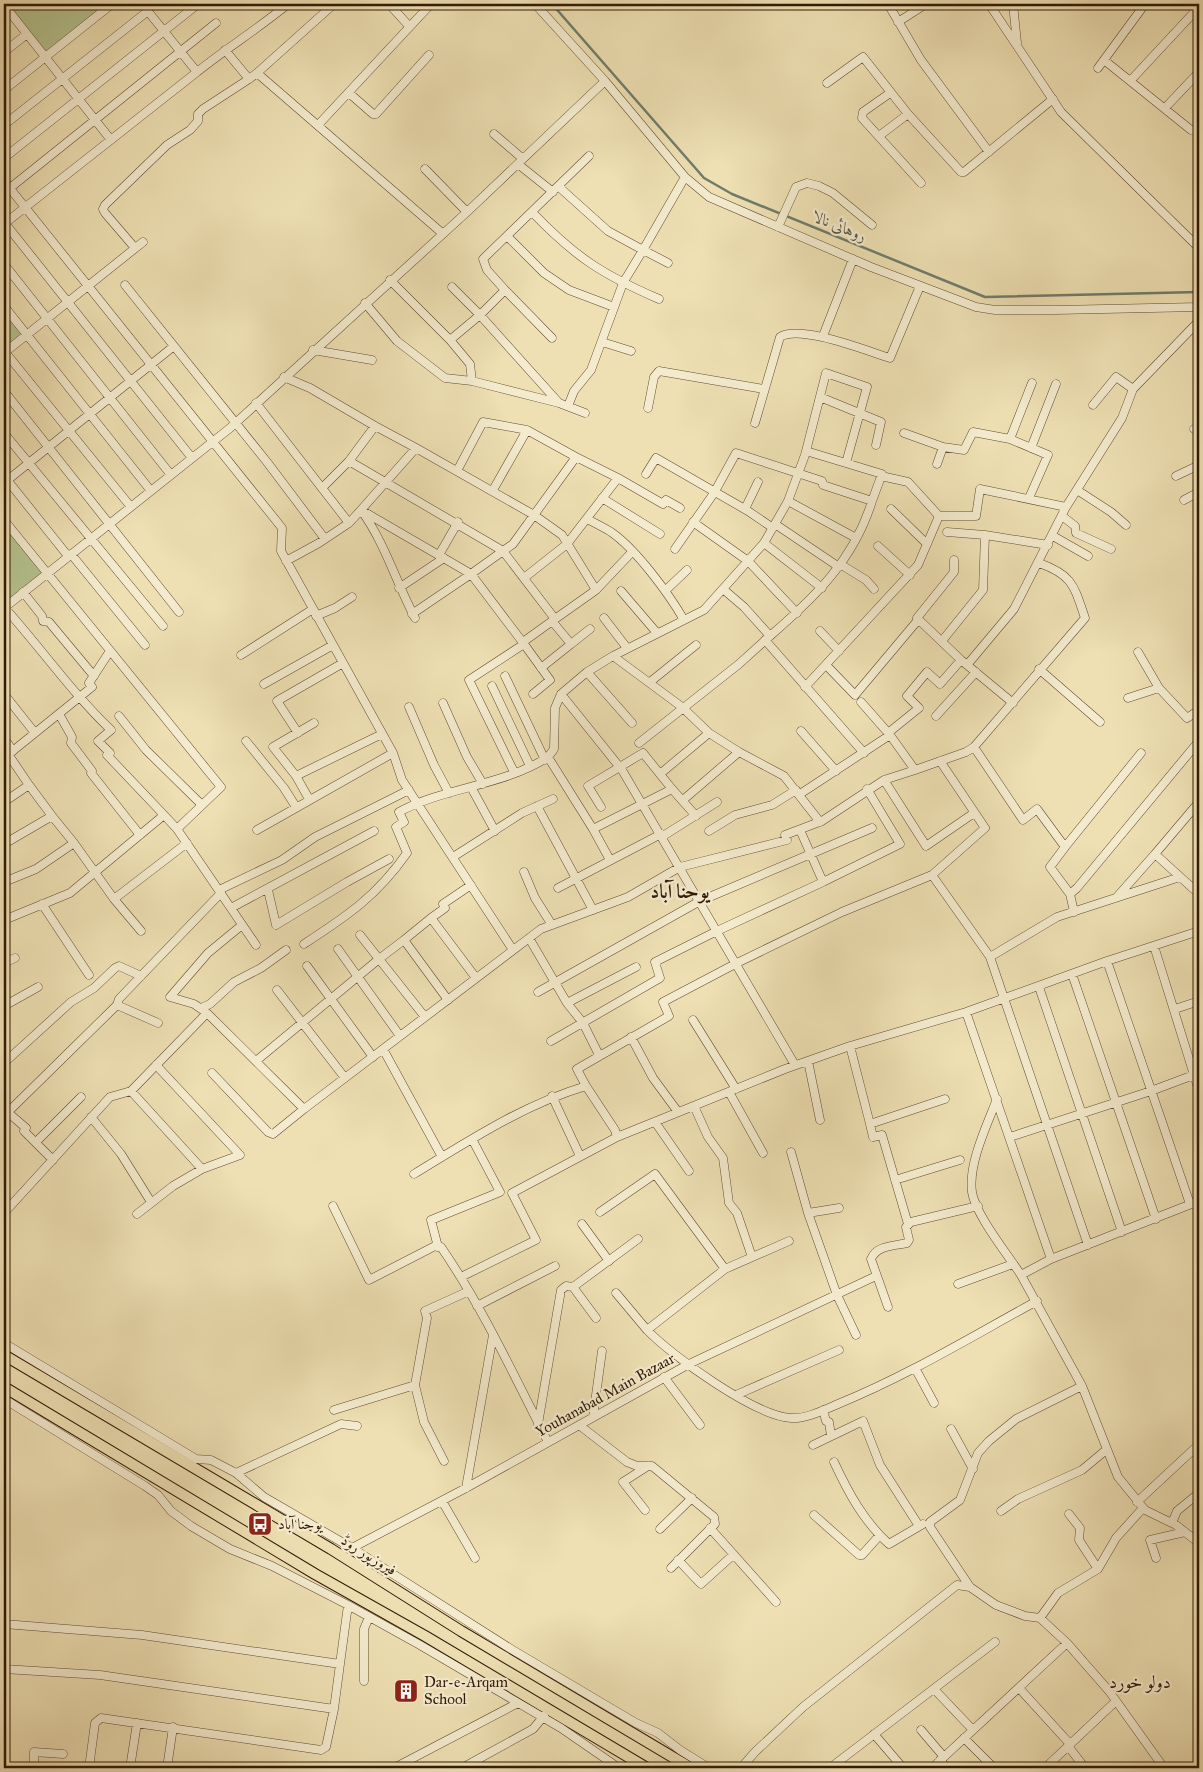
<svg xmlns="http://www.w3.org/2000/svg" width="1203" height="1772" font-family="'IM FELL Great Primer',Amiri,serif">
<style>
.green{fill:#b5c38f;stroke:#746e4a}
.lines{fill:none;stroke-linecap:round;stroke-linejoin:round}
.stream{stroke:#707c6b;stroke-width:2.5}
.minor-casing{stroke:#614c31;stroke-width:9}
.major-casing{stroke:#321a06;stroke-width:12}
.minor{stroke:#f4ebce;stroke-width:8}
.major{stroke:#eee0b3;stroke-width:10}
.labels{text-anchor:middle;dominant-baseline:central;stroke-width:4.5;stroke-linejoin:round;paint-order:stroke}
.street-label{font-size:15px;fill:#321a06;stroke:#f4ebce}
.poi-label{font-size:15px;fill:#321a06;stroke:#f4ebce;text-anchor:start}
.water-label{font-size:16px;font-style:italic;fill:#565341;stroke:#f4ebce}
.quarter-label{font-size:18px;fill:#321a06;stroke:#f4ebce}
.district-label{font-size:20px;font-weight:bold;fill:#321a06;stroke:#f4ebce}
</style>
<rect width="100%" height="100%" fill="#eee0b3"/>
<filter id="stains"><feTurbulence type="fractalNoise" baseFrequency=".004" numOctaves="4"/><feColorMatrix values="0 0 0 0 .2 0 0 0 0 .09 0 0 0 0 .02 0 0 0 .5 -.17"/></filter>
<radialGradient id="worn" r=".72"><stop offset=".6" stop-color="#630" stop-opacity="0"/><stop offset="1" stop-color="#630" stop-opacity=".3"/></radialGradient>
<path class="green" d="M 4,4 L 112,4 L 45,57 Z
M 4,306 L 26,335 L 4,353 Z
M 4,520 L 47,573 L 4,608 Z"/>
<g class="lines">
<path class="stream" d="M 552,4 L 704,178 L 732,194 L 985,297 L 1199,292"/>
<defs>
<path id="minor" d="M 389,4 L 409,26
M 535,4 L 605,81 L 685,177 L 709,197 L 871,267 L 976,307 L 995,310 L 1056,310 L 1199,307
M 888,4 L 921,60 L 989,152
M 989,4 L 1061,112 L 1199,248
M 1013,4 L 1017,43
M 4,5 L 111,140
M 898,22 L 926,4
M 4,52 L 27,34
M 1104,60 L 1191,130 L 1199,132
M 1098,68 L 1145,4
M 197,72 C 227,48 259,28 288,4
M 257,73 L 334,4
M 249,79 L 257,73 L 442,233
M 1131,80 L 1199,7
M 827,83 L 863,57 L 908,114 L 961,172 L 964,172 L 1053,99
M 4,90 L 112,4
M 349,93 L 373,114 L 376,114 L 429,55
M 890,93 L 863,112 L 862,118 L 921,183
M 1165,108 L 1199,72
M 319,124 L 431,4
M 4,125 L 148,11
M 494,134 L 523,159
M 879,136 L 908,114
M 4,158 L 198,4
M 518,164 L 553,192
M 425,169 L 467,212
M 4,181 L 282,528 L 281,551 L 393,753 L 402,780 L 513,950
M 559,187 L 608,231 L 643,250 L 685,177
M 10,188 L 216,23
M 532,212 C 575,257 603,275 659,299
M 4,222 L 192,458
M 4,224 L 197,72 L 142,4
M 778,227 L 796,187 L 807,183 L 819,186 L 833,193 L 872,225
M 507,236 L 544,273 L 569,290 L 614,307
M 135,248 L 105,213 L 103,209 L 105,205 L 167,145 L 190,130 L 198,121 L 198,114 L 203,109 L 249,79 L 225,50
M 4,264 L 171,475
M 390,280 L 450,340 L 480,315 L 559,403 L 585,413
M 125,285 L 267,462 L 325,539
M 452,287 L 480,315 L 505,290 L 552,338
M 505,290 L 487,270 L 483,259 L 589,156
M 365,303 L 397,341 L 445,378 L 472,381 L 559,403
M 4,306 L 151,491
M 823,336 L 853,259
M 450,340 L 470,364 L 472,381
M 602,342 L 631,351
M 313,350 L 372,360
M 5,352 L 131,507
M 4,353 L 143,242
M 284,377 L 310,388 L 375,426
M 4,391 L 179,612
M 820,397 L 881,422 L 876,445
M 256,403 L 349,523 L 319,543 L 286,561
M 1093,405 L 1116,377 L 1133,389
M 568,406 L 574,391 L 591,370 L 623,283 L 643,250 L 668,263
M 648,408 L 654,377 L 659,371 L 764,389
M 755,423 L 780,337 C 800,324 867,351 890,358 L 920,286
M 1194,429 L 1199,426
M 527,430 L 576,457
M 4,433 L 163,626
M 904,433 L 943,447
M 1010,439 L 1032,383
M 1031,448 L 1056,384
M 806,451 L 882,474 L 872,501
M 349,461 L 375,426 L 416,448
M 937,464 L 943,447 L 964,450 L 973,432 L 1010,439 L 1048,455 L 1029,498
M 457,471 L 483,422 L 527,430 L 493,490
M 646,474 L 656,458 L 748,511 L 773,528
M 4,476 L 68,556
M 1176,476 L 1199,465
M 4,483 L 174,346
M 323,487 L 349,461 L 503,551 L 471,574 L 361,510 L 349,523
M 1077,490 L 1111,512 L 1126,525
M 602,498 L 660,534
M 1184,500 L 1199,492
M 788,501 L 856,538
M 745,509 L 758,482
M 891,509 L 927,544
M 939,516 L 976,516 L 980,489 L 1066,507
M 1062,516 L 1075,526 L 1076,533 L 1111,549
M 587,519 C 595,523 603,527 611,532 C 636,549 669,594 684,620
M 4,520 L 221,787 L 177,829 L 164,815 L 70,893 L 4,920
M 693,522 L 748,561 L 797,613
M 775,524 L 839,567
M 947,532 L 985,535 L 1048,545
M 1053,536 L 1088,556
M 764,543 L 822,588
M 878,546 L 910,575
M 675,549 L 714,493 L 736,453 L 822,481 L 823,485 L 872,501 C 854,560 815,597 770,636 L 744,607 L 723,589
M 71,554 L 145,645
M 439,555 L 458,522
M 954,560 L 954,572 L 917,618 L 961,660 L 1013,703
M 840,564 L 866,580 L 874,589
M 524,578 L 567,544 L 618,478 L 663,504 L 666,500 L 680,508
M 399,588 L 444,558
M 596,590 L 632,552
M 666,590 L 687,570
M 621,591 L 657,633
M 23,592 L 42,616 L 43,621 L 49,622 L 94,676
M 4,607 C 41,648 72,693 111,730 L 98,741 L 110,753 L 107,755 L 164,815
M 4,608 L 230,428 L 467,212 L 605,81
M 412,614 L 471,574 L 524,644
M 316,616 L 335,608 L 352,597
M 415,618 C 396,582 385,543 361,510 L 416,448 L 534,515 L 562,535 L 596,590 L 555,619
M 604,618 L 627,648
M 820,631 L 839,651
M 765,640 L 864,753
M 942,641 L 983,590 L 985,535
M 523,642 L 555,619 L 503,551 L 513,544 L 576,457 L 618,478
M 571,644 L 590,629
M 1138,652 L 1159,688
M 241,655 L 313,609
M 613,656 L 682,707 L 709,733 L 739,752
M 967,665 L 1014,609 L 1066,507 L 1122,418 L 1133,389 L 1199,321
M 827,666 L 855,695 L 918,620
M 541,668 L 571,644 L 552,621
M 1039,669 L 1100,722
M 587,672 L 632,723
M 505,676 L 545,760
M 650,682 L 696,645
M 264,684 L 333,645
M 492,686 L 530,766
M 805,687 L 918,565 L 939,516 L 908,482 L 881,476
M 4,694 L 35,733
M 561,694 L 622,770 L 795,1065
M 1128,698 L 1159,688 L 1187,718 L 1196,712 L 1199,713
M 861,702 L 890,735
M 443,703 L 467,757 L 483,784
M 409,707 L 434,765 L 449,793
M 59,714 L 72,737 L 71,743 L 92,771 L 91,773 L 140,835
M 119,716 L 146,750 L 202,805
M 936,716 L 976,672
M 801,731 L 836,771
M 298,733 L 277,701 L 343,663
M 888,733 L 919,708 L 907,696 L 927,672 L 940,684 L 961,660
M 4,738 L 13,751
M 246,741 L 284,788 L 296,807
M 639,743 L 739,664 L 770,636
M 974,747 L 1023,820 L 1037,809 L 1065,847 L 1050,867 L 1070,894
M 8,754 L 29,785
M 548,757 L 593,829
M 4,758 L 92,687 L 89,683 L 110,651
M 514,772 L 469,680 L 524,644 L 550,680 L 533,694
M 660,774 L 709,733
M 296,776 L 273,747 L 314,723
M 884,780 L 926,846 L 974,813
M 471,787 L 495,831
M 800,794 L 890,735 L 915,770 L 966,752 L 974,747 L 1085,618 C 1074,586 1073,575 1039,563
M 309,799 L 296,776 L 382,734
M 683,800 L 739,752 L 784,776 L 820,822
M 4,802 L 29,785 L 52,816
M 1199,802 L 1155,854 L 1199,894
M 537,806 L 593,910
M 601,807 L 588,786 L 643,753 L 672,789
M 177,829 L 256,945
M 257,830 L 393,753
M 709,831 L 735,815 L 772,805 L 796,790
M 663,836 L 717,802
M 4,844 L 52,816 L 74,843
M 1065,847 L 1141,753
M 453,857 L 522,813 L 553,799
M 610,860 L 593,829 L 672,789 L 696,816
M 524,872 L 535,898 L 552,925
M 932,875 L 990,957
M 4,882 L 36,869 L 74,843 L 114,899 L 187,843
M 823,882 L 900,844 L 867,789
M 471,885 L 443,904 L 445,908 L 431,918 L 476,978
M 558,888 L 661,834
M 219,890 L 282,860 L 315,837 L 409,790
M 268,890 L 276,925 L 347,882 L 389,859
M 1116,898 L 1155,854
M 114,899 L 141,931
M 42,904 L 89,975
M 231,908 L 374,831
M 1074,912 L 1070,894 L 1077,888 L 1199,741
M 431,918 L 404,940 L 448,1000
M 242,925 L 208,953 L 170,997 L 194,1004 L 207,1013 L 304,1109 L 541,929 L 628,897 L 680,867 L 787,840 L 785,835 L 822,821 L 884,780 L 915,770
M 529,938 L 567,1003
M 404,940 L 379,959 L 425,1017
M 304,944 C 347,916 377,896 407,853 L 396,827 L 404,822 L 399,812 C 445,787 503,786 548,757 L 554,749 L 555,708 L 561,694 L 587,672 L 613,656 L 704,610 L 764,543 L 788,501 L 805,455 L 826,373 L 867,387 L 846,463
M 1154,946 L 1199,1091
M 338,949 L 400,1036
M 1107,961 L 1190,1204
M 4,963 L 15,958
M 307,966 L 373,1057
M 4,974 L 4,975
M 1072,974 L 1156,1219
M 1039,987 L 1122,1232
M 277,990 L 345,1078
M 538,992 L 700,901 L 872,828
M 117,1005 L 119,999 L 141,976 L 221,893
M 4,1006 L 38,987
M 201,1008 L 210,1004 L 234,982 L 261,968 L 286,950
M 1175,1009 L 1199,1001
M 966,1012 L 1051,1259
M 693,1020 L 736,1089
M 631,1037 L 653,1078 L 678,1112
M 551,1041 L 660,978 L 655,962 L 717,931 L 823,882 L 800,830
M 850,1046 L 870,1124 L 945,1099
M 383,1049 L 442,1157
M 599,1055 L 583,1023 L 567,1003 L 636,967
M 256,1061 L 379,959 L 360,935
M 808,1061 L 820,1120
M 4,1063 L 71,1002 L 94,988 L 115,968 L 119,966 L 141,976
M 212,1073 L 268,1132 L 273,1134 L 304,1109
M 586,1086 L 615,1130 L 617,1137
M 131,1091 L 202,1169
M 729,1092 L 763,1153
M 552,1096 L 580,1156
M 997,1099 C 987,1125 968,1164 972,1192 C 975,1214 1008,1255 1021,1275
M 694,1106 L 708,1137 L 723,1158 L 729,1203 L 737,1213 L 752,1257
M 5,1110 L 26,1128 L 24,1131 L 53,1160
M 8,1112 L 117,1005 L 158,1023
M 91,1117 L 121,1154 L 151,1202
M 655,1122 L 689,1171
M 870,1124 L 873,1137 L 882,1135 L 908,1224
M 1010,1137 L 1151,1091 L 1199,1073
M 36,1142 L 81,1097
M 791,1152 L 808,1213
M 414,1174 C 470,1140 523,1105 586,1086 L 577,1069 L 669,1016 L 663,1002 L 737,963 L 842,912 L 932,875 L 985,828 L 940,761
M 895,1180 L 960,1160
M 1199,1201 L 1051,1259 L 1021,1275 L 1082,1386 L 1118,1477 L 1145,1510 L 1176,1525 L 1199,1543
M 333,1206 L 369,1280 L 435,1246 L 441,1247 C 483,1308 514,1376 548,1442
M 839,1208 L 808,1213 L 837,1295 L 856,1335
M 600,1212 L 655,1174 L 725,1269
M 4,1213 L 110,1097 L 131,1091 L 207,1013
M 137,1214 L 173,1186 L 202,1169 L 240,1155 L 156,1065
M 582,1224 L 609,1261
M 789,1241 L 725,1269 L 647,1330 C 672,1356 755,1416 791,1418 C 806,1419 824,1410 838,1404 C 907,1376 971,1337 1037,1301
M 1088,1245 L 990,957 L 1057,917 L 1180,877
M 438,1247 L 431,1220 L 500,1192 L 472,1139
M 461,1277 L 536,1240 L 512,1193 L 617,1137 L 785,1069 L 850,1046 L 966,1012 L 1107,961 L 1199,931
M 958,1284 L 1013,1264
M 573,1287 L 596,1318
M 616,1293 L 647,1330
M 477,1306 L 555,1266
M 888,1307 L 871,1259 C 877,1245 894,1246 907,1243 L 909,1240 L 906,1227 L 911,1222 L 978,1206
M 4,1343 L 196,1459 L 211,1460 L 236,1473 L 264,1497 L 352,1548 L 511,1649 L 636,1723 L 658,1733 L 680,1750 L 709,1768
M 915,1368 L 934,1403
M 664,1377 L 700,1425
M 736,1395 L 839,1350
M 4,1399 L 145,1486 L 158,1495 L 171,1511 L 191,1526 L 230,1549 L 272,1566 L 348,1605 L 420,1645 L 561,1728 L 619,1768
M 334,1410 L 415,1385
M 823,1410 L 826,1421 L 829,1422 L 831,1436
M 593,1417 L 602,1351
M 538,1424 L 561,1290 L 566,1286 L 573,1287 L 638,1239
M 579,1425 L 627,1462 L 637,1466 L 652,1466 L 714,1517 L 715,1524 L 671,1568
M 951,1429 L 973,1469
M 813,1445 L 863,1421 L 880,1465 L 919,1526
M 444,1461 L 424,1422 L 415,1385 L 427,1318 L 425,1311 L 469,1291
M 834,1462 C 848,1492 864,1522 889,1544 L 923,1524
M 236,1473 L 341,1424 L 357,1426
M 466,1488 L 493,1335
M 442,1501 L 475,1558
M 1137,1502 L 1194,1449
M 645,1510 L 623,1482 L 648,1466
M 1001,1511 L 1018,1499 L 1082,1470 L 1106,1450
M 1069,1514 L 1080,1528 L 1079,1540 L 1098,1569
M 814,1515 L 859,1555 L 862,1555 L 879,1536
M 1172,1523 L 1177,1511 L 1199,1493
M 710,1528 L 776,1602
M 660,1529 L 692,1498
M 352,1548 L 466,1488 L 689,1364 L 876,1276
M 1156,1558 L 1150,1540 L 1185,1532
M 678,1560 L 701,1584 L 733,1555
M 970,1587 L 930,1527 L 930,1522 L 960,1500 L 978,1453 L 989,1441 L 1016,1419 L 1082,1386
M 1040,1618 L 1058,1593 L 1098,1569 L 1116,1538 L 1143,1508
M 4,1624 L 142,1635 L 340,1664 L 348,1605
M 4,1669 L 100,1675 L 334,1709 L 340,1664
M 364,1681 L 364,1629 L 369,1617
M 1019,1688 L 1070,1744
M 934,1689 L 973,1730
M 921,1730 L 944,1757
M 874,1734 L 903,1768
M 964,1738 L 994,1768
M 1068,1746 L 1085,1768
M 940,1760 L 947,1768
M 34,1768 L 34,1752 L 63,1754
M 89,1768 L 95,1723 L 101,1718 L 321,1750 L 326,1747 L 334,1709
M 130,1768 L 137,1723
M 167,1768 L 173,1727
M 394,1768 L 518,1703
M 462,1768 L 533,1729 L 544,1716
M 741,1768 L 755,1752 L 803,1707 L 957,1585 L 970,1587 L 996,1605 L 1025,1616 L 1040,1618 L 1067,1643 L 1109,1691 L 1164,1768
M 830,1768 L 995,1642
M 932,1768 L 1067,1643
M 1045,1768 L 1116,1701"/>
<path id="major" d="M 4,1355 L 331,1549 L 461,1631 L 691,1768
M 4,1387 L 315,1574 L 425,1636 L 647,1768"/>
</defs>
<use href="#minor" class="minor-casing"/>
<use href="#major" class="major-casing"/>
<use href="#minor" class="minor"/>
<use href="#major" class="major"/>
</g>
<defs>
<symbol id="bus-square" viewBox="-11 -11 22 22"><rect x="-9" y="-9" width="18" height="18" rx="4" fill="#8f2418" stroke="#f4ebce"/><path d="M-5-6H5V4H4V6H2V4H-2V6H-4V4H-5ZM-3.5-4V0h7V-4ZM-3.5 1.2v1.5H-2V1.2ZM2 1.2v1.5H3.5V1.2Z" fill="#fff"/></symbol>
<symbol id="building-square" viewBox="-11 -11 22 22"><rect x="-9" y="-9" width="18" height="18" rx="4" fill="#8f2418" stroke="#f4ebce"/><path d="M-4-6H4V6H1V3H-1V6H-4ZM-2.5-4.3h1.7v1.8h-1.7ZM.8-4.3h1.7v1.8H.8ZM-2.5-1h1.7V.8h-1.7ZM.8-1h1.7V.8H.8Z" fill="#fff"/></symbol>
</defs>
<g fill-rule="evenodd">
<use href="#bus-square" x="246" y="1510" width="28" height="28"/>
<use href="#building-square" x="392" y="1677" width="28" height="28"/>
</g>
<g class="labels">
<g class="street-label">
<text transform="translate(605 1395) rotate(-29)">Youhanabad Main Bazaar</text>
<text transform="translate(369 1555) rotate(32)">فیروزپور روڈ</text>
</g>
<g class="poi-label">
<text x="278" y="1524">یوحنا آباد</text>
<text x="424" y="1682">Dar-e-Arqam<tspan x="424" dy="17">School</tspan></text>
</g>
<g class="water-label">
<text transform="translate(840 226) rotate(22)">روہائی نالا</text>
</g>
<g class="quarter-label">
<text x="1140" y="1682">دولو خورد</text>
</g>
<g class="district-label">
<text x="680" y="891">یوحنا آباد</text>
</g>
</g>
<rect width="1203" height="1772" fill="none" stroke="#eee0b3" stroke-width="20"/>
<rect x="5" y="5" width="1193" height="1762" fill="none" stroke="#321a06" stroke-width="2.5"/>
<rect x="10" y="10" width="1183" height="1752" fill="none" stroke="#321a06"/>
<rect width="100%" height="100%" filter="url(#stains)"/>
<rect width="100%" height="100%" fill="url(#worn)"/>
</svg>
